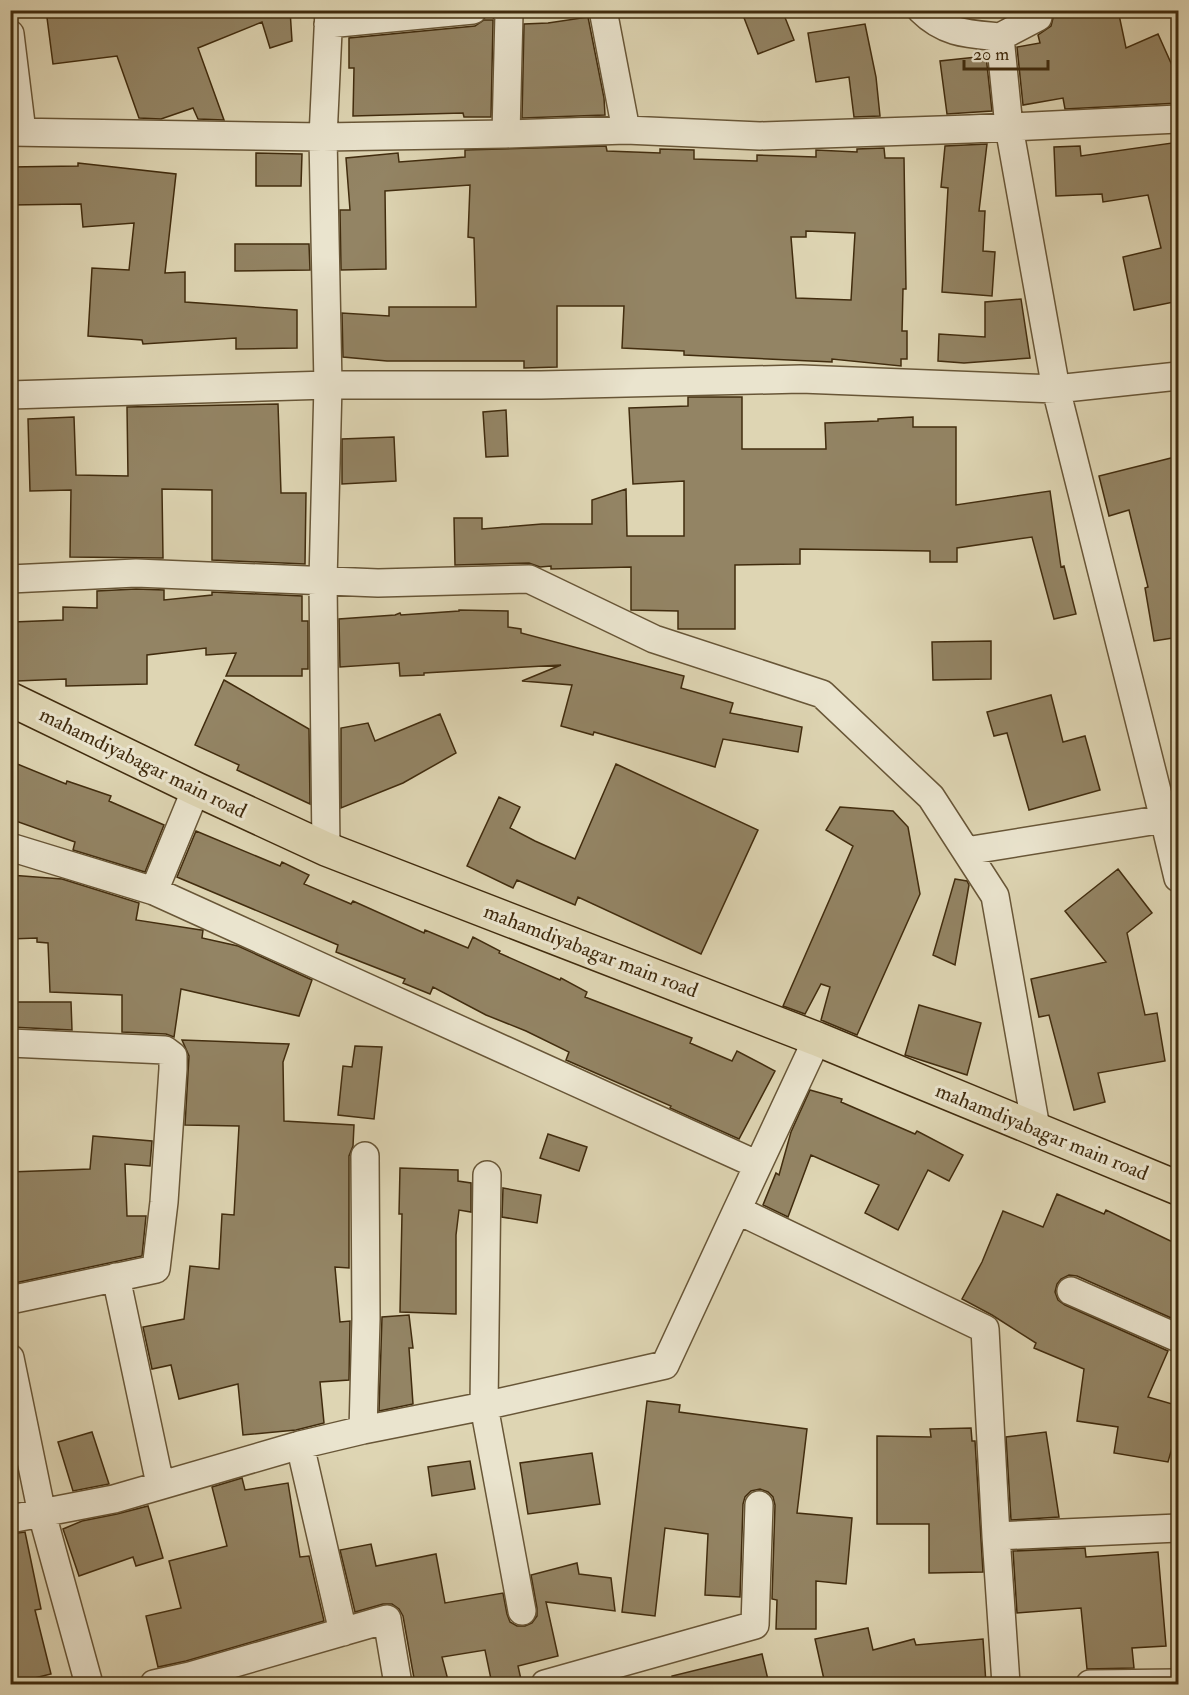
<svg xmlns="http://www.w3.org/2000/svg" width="1189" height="1695" font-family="'IM FELL Double Pica',serif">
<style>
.building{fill:#938464;stroke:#412c0e;stroke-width:1.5;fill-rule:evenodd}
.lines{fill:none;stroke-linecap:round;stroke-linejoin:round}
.minor-casing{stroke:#685637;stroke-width:30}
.primary-casing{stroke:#412c0e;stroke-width:36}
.minor{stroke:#eae4ce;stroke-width:27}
.primary{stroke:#ded5b3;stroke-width:33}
.labels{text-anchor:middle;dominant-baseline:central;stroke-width:6;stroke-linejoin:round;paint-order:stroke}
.street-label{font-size:21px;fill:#412c0e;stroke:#eae4ce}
</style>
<rect width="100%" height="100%" fill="#ded5b3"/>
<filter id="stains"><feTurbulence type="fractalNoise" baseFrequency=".00333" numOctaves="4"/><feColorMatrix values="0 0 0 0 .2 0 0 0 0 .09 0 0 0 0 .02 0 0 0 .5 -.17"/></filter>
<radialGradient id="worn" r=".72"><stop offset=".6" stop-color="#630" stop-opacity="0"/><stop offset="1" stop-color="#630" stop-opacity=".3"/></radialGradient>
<path class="building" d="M 46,10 L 290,10 L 292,41 L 270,48 L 262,22 L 198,48 L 224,120 L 198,119 L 193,108 L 161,119 L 139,118 L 117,56 L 53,64 Z
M 741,10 L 782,10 L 794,40 L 758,54 Z
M 1058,10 L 1118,10 L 1126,48 L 1158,34 L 1179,81 L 1179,103 L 1065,109 L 1063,98 L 1023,105 L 1017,47 L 1040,43 L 1038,35 L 1051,26 L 1054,14 Z
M 588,17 L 604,98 L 605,115 L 522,118 L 524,24 L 548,23 Z
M 484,20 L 493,20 L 493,22 L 491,117 L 464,117 L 463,113 L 353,116 L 354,68 L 349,68 L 349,38 L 475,26 Z
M 865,24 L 876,77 L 880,116 L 854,117 L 849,77 L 816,82 L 808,33 Z
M 986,56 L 992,111 L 947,114 L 940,61 Z
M 1179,142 L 1179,301 L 1134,310 L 1123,257 L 1161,248 L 1148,195 L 1103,202 L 1102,194 L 1056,196 L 1054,147 L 1080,146 L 1081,156 Z
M 987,144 L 979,211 L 985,211 L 983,251 L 995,252 L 992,296 L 942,292 L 948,188 L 941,187 L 945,146 Z
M 606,146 L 607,151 L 660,153 L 660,149 L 694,150 L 694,159 L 757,161 L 757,155 L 816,157 L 816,150 L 857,152 L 857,149 L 884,148 L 885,158 L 904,158 L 906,289 L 903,289 L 902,331 L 907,331 L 907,359 L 901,359 L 901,366 L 832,359 L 832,362 L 684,355 L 684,351 L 622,348 L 624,306 L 557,306 L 557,367 L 524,368 L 524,361 L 387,361 L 343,357 L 342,313 L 389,316 L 389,307 L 476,307 L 474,238 L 468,237 L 470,185 L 385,191 L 386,269 L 341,270 L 340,210 L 350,210 L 346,158 L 398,153 L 399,162 L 465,157 L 465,150 ZM 806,231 L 855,233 L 851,300 L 796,298 L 791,237 L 806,237 Z
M 256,153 L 302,154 L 301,186 L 256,186 Z
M 78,163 L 176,174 L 165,273 L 185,272 L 185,302 L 297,310 L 297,348 L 236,349 L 236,338 L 143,344 L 142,340 L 88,336 L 92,268 L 129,270 L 134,223 L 83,227 L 81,204 L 10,205 L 10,167 L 78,166 Z
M 235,244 L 309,244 L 310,270 L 235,271 Z
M 1021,299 L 1030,358 L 964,363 L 938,361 L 939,334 L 985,337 L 985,302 Z
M 688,397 L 742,397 L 742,449 L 826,449 L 825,423 L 878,421 L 878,419 L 913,417 L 913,427 L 956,427 L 956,505 L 1050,491 L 1061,567 L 1064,566 L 1076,614 L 1054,619 L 1032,537 L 957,548 L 957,562 L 930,562 L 930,551 L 800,549 L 800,564 L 735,565 L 735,629 L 678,629 L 678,611 L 631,610 L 631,567 L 551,569 L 551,566 L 540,567 L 529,563 L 455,565 L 454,518 L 482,518 L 482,529 L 542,524 L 592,524 L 592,500 L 626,489 L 627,536 L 684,536 L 684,481 L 633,484 L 629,408 L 688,406 Z
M 278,404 L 281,493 L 306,493 L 305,564 L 212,560 L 212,490 L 162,489 L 163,558 L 70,557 L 71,490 L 30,491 L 28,419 L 74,417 L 76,475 L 128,476 L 127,407 Z
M 506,410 L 508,456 L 486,457 L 483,412 Z
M 394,437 L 396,481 L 342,484 L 342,439 Z
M 1179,456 L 1179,637 L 1154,641 L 1145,588 L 1148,587 L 1129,510 L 1109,516 L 1099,476 Z
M 136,589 L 164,590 L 164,600 L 212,595 L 212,592 L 302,596 L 302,621 L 308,621 L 308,669 L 302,669 L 302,676 L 226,676 L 236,653 L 206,655 L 206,648 L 147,655 L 147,684 L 66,686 L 66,679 L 17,681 L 13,622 L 63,620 L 63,607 L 97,608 L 97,591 Z
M 459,610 L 508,611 L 508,627 L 521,629 L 521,633 L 684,676 L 681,688 L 733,703 L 730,713 L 802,727 L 798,752 L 723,739 L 715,767 L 594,732 L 593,735 L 561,726 L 572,685 L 522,681 L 561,665 L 424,673 L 424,675 L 400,676 L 399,663 L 340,667 L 339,619 L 395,615 L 400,613 L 401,615 L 459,611 Z
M 991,641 L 991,679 L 933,680 L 932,642 Z
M 224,680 L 309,729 L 310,804 L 237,770 L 239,765 L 195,745 Z
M 1051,695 L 1063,742 L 1085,736 L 1100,790 L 1029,810 L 1007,733 L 994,736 L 987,712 Z
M 440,714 L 456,753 L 403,783 L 341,808 L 341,728 L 368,723 L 375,741 Z
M 10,761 L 66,784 L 67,781 L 111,796 L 109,801 L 164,825 L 145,872 L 73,850 L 75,842 L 10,819 Z
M 616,764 L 758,830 L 701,954 L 578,897 L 575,905 L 517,880 L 513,888 L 467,866 L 499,797 L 520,807 L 510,828 L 535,841 L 575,859 Z
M 840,807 L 893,811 L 908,827 L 920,894 L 857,1035 L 821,1020 L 830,987 L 821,984 L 805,1014 L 783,1006 L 853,846 L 826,830 Z
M 196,831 L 280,866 L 282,862 L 309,875 L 304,884 L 351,904 L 353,901 L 424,933 L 425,930 L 468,948 L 473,937 L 500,951 L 499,953 L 560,980 L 561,978 L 587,992 L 585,997 L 692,1038 L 690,1043 L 732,1061 L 737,1051 L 775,1071 L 739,1139 L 670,1108 L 671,1106 L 566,1060 L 569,1052 L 526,1031 L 486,1015 L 433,987 L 430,994 L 403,983 L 405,979 L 336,952 L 338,945 L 177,877 Z
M 1118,869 L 1152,913 L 1127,933 L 1145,1015 L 1157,1013 L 1165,1061 L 1098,1073 L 1105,1102 L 1074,1110 L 1049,1015 L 1039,1017 L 1031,979 L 1106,962 L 1065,911 Z
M 10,875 L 62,879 L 139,903 L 136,920 L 201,930 L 203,930 L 202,938 L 238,946 L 312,980 L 299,1016 L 181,989 L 174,1037 L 166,1034 L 122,1032 L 122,995 L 50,992 L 48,943 L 37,942 L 37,938 L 10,939 Z
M 955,879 L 967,881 L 969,885 L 955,965 L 933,955 Z
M 10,1002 L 71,1002 L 72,1030 L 10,1027 Z
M 919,1005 L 981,1023 L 967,1075 L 905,1055 Z
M 182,1040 L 289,1044 L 283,1062 L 284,1121 L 354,1125 L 353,1146 L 349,1156 L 349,1268 L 335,1267 L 340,1322 L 350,1321 L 349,1380 L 320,1382 L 324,1423 L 296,1430 L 243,1435 L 238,1384 L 179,1399 L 171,1365 L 152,1369 L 143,1327 L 184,1319 L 190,1266 L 219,1269 L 222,1214 L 234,1215 L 239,1126 L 185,1125 L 189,1056 Z
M 355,1046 L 382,1047 L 374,1119 L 338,1115 L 343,1066 L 352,1067 Z
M 810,1090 L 842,1099 L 841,1102 L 915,1134 L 917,1131 L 963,1155 L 949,1181 L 928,1170 L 898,1230 L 865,1213 L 879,1185 L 811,1155 L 788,1217 L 763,1205 L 776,1173 L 779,1175 L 791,1132 Z
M 548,1134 L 587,1147 L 579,1171 L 540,1158 Z
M 93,1136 L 152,1141 L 150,1166 L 125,1164 L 127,1216 L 146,1216 L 142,1256 L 10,1284 L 10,1172 L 90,1169 Z
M 400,1168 L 458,1170 L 458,1181 L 471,1183 L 471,1212 L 459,1210 L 456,1235 L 456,1314 L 400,1312 L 402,1214 L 399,1214 Z
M 503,1188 L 541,1195 L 537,1223 L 502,1217 Z
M 1057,1194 L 1104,1214 L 1106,1210 L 1179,1245 L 1178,1321 L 1077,1276 L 1069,1275 L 1061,1279 L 1057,1284 L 1055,1292 L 1058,1300 L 1065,1305 L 1168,1351 L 1148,1397 L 1179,1406 L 1179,1423 L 1168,1462 L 1114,1453 L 1118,1427 L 1077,1421 L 1084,1369 L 1034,1348 L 1036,1343 L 992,1315 L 962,1299 L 982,1262 L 1003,1211 L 1043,1227 Z
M 409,1315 L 413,1348 L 409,1348 L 413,1404 L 379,1411 L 382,1317 Z
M 647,1401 L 680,1405 L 679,1412 L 807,1429 L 797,1513 L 852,1518 L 846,1584 L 816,1581 L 816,1629 L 776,1629 L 777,1600 L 772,1599 L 775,1505 L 773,1497 L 768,1492 L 760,1489 L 751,1491 L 745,1497 L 743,1504 L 740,1597 L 705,1595 L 708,1534 L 665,1528 L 655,1616 L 622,1612 Z
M 971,1428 L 972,1441 L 975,1441 L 983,1572 L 929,1573 L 929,1524 L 877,1524 L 877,1436 L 931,1437 L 930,1429 Z
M 92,1432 L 109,1484 L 73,1491 L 58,1442 Z
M 1046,1432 L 1059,1517 L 1011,1520 L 1006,1437 Z
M 592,1453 L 600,1504 L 528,1514 L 520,1463 Z
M 470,1461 L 475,1489 L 432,1496 L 428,1467 Z
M 242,1478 L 245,1490 L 288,1483 L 300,1557 L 309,1556 L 324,1621 L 186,1661 L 158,1667 L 146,1616 L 181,1608 L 169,1561 L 227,1546 L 212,1487 Z
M 148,1506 L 163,1558 L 136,1566 L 133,1557 L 79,1576 L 63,1529 L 82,1521 L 117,1514 Z
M 25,1532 L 41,1609 L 35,1610 L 51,1674 L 10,1684 L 10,1534 Z
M 371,1544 L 376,1566 L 436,1554 L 445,1603 L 503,1593 L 507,1614 L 510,1622 L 517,1626 L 525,1626 L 532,1623 L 537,1616 L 537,1608 L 531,1575 L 577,1563 L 579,1574 L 611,1578 L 615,1611 L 546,1602 L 558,1656 L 518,1666 L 522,1684 L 492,1684 L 485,1650 L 442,1657 L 449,1684 L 415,1684 L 403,1616 L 399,1609 L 392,1604 L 383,1604 L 355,1612 L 340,1550 Z
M 1085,1548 L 1086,1557 L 1158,1552 L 1166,1646 L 1132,1648 L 1134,1668 L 1087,1669 L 1081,1608 L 1017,1613 L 1013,1551 Z
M 868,1628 L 873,1650 L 914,1639 L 916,1645 L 983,1639 L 986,1684 L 825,1684 L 815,1639 Z
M 762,1654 L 769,1684 L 673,1684 L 672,1676 Z"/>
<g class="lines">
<defs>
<path id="minor" d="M 329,10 L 323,137 L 328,385 L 541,385 L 801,379 L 1056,389 L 1164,819 L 1178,816
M 505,10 L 509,13 L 506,134
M 603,10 L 626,130
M 921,10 C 945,34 969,34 1000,37 L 1009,127 L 1056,389 L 1178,376
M 328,24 L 473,10
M 10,34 L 22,132
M 1000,37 L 1038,17 L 1039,10
M 10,132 L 323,137 L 506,134 L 626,130 L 760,136 L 970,129 L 1178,119
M 10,395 L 328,385 L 323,581 L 326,849
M 10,579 L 136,573 L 378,583 L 529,579 L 654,639 L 822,694 L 931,797 L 995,896 L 1036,1128
M 10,847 L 154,891 L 196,789
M 966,851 L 1164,819 L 1178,878
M 154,891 L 758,1165
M 817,1039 L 737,1210 L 985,1329 L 996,1536 L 1178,1528
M 10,1043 L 165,1050 L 173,1056 L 173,1069 L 164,1202 L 156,1269 L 10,1300
M 487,1175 L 484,1406 L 522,1611
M 116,1277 L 160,1484
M 1071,1291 L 1178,1338
M 10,1358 L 42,1514 L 89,1684
M 363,1430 L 366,1319 L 365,1156
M 300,1445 L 343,1632
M 10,1519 L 114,1499 L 300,1445 L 363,1430 L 484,1406 L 665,1365 L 737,1210
M 996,1536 L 1006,1684
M 190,1676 L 387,1619 L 398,1684
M 154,1684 L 190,1676 L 192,1684
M 545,1684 L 755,1625 L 759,1505
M 1090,1684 L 1178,1683"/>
<path id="primary" d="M 10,699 L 196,789 L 326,849 L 817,1039 L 1178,1188"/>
</defs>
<use href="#minor" class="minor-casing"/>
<use href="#primary" class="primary-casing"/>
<use href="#minor" class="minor"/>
<use href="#primary" class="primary"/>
</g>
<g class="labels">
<g class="street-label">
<text transform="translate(143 763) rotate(26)">mahamdiyabagar main road</text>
<text transform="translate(591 951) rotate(21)">mahamdiyabagar main road</text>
<text transform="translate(1042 1132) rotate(22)">mahamdiyabagar main road</text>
</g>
</g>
<rect width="1189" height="1695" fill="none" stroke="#ded5b3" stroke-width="36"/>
<rect x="12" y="12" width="1165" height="1671" fill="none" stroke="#412c0e" stroke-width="3"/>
<rect x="18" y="18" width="1153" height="1659" fill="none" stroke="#412c0e" stroke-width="1.5"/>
<path d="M964 60v9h84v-9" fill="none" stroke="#412c0e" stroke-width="3"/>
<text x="973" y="60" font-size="18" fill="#412c0e" stroke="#eae4ce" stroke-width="4.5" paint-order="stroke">20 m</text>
<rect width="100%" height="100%" filter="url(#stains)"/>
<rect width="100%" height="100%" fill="url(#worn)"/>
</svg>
